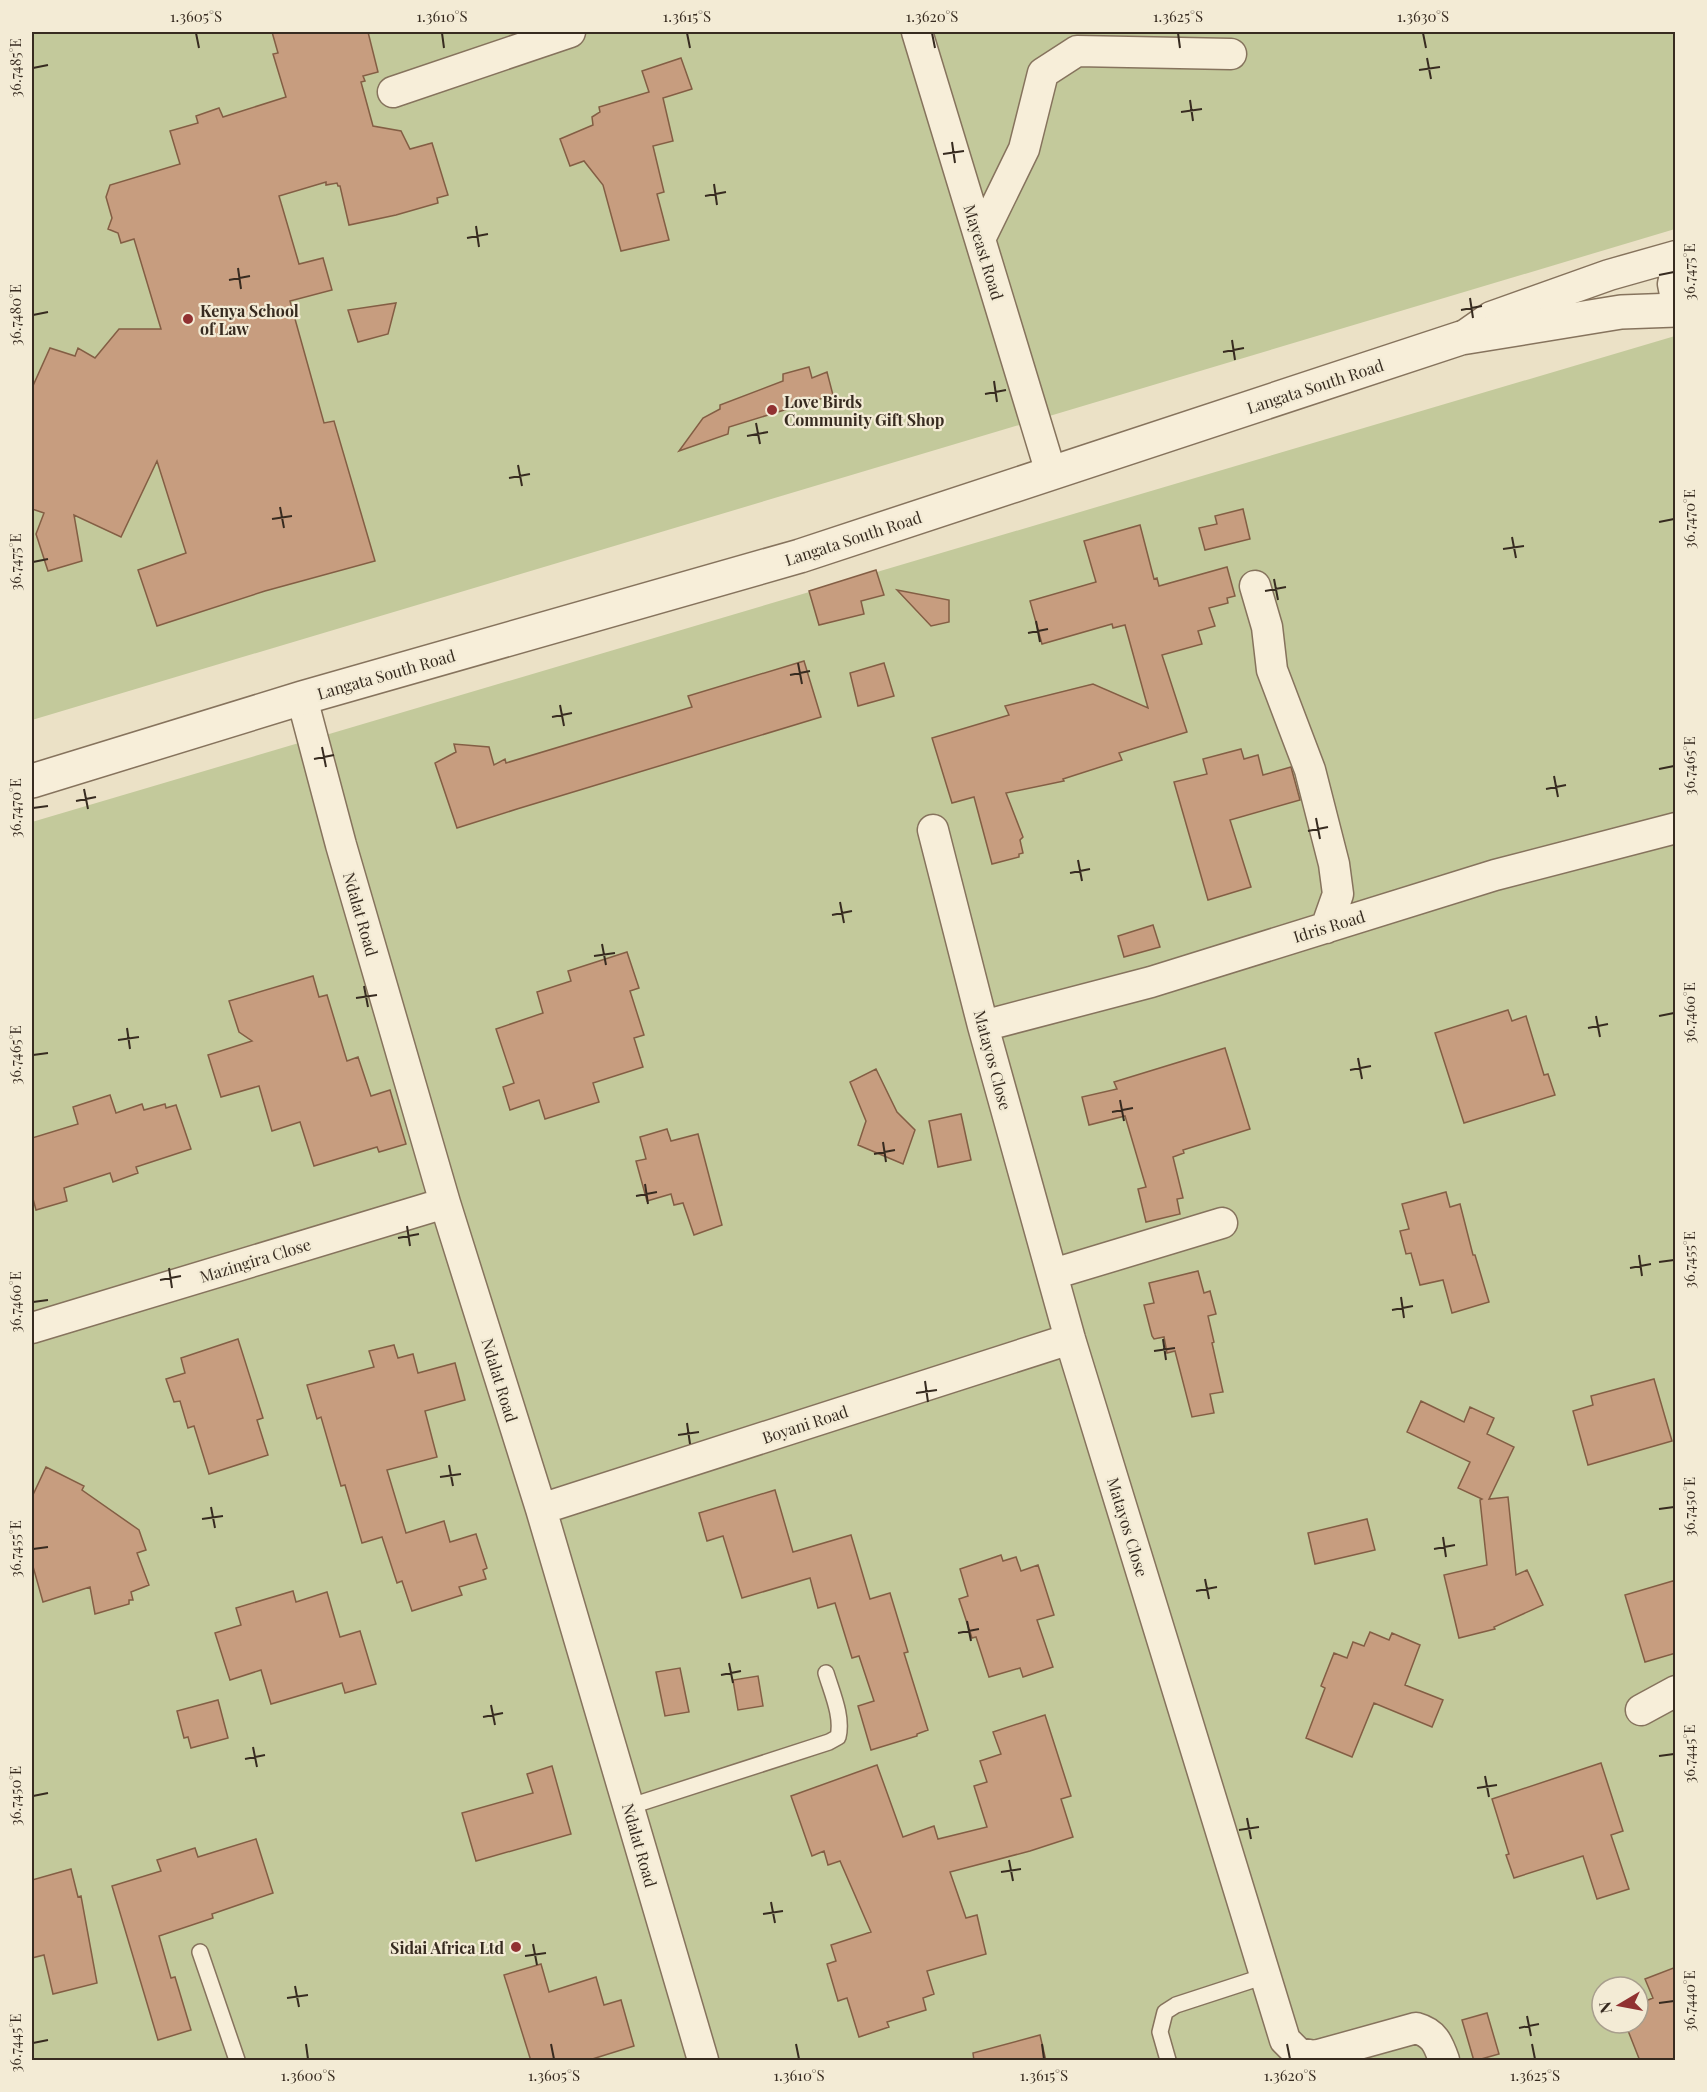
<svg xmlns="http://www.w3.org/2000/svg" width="1707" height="2092" font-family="'Playfair Display',serif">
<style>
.green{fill:#c3c99b;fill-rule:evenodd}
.building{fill:#c79d7f;stroke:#835e44;stroke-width:1.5}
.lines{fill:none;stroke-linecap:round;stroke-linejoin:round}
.service-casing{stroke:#86735d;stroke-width:18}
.minor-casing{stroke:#86735d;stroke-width:33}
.tertiary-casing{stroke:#86735d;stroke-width:36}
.service{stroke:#f7eed9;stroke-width:15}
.minor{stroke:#f7eed9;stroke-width:30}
.tertiary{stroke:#f7eed9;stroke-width:33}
.ticks{fill:none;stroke:#372b20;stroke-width:2}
.poi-dot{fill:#913131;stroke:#f3ebd5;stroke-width:2}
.labels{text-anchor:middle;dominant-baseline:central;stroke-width:4.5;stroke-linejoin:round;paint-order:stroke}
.street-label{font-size:16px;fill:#372b20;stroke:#f3ebd5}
.poi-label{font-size:16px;font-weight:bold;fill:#372b20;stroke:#f3ebd5;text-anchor:start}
.neatline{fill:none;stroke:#372b20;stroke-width:2}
.ticks-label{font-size:15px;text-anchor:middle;fill:#372b20}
</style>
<rect width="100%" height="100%" fill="#ebe1c6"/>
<path class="green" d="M 32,32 L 1675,32 L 1675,229 L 32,720 Z
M 1675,336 L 1675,2060 L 32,2060 L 32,822 ZM 1602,1987 L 1638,1987 L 1638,2023 L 1602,2023 Z"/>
<path class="building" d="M 272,32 L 368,32 L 378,72 L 363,76 L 365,81 L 361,82 L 373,126 L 401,131 L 410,149 L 432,143 L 448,195 L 437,198 L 438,203 L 396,215 L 349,225 L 340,186 L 338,186 L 337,183 L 326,185 L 326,182 L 279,196 L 299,264 L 323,258 L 332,290 L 290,301 L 324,423 L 334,421 L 375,561 L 265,591 L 157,626 L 138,570 L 186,553 L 157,461 L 121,537 L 74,515 L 82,561 L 48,571 L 36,534 L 44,513 L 32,509 L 32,388 L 50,348 L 75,356 L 78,348 L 95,358 L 119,329 L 161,329 L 134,239 L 121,243 L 118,233 L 108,229 L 112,218 L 106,197 L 110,185 L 180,164 L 170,131 L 198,123 L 196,116 L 219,108 L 223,117 L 286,97 L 273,54 L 278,53 Z
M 681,58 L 692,89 L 663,98 L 673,141 L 653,146 L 664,192 L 657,194 L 669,240 L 621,251 L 603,185 L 584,161 L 570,166 L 560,139 L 593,125 L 592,117 L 600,112 L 599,107 L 649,92 L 642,71 Z
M 396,303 L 388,334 L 358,342 L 348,310 Z
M 809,367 L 812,378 L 827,372 L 833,395 L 729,427 L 728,434 L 679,451 L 703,418 L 720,409 L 720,405 L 783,381 L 783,374 Z
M 1243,509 L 1250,539 L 1205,550 L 1199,528 L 1217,524 L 1215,516 Z
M 1140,525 L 1154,579 L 1157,578 L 1159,586 L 1227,567 L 1235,596 L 1227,598 L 1228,603 L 1209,608 L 1215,626 L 1198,631 L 1202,644 L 1162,655 L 1187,732 L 1119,753 L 1122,760 L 1063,779 L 1064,781 L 1006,793 L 1023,837 L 1020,840 L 1023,853 L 1019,854 L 1019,857 L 992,864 L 974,797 L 952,803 L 932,738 L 1009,715 L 1005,706 L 1093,684 L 1148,708 L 1125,625 L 1113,628 L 1112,624 L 1042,644 L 1030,601 L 1096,582 L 1084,541 Z
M 876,570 L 884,595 L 861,601 L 864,614 L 819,625 L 809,591 Z
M 897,590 L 949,600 L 949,622 L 931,626 Z
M 804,661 L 821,717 L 517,809 L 457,828 L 435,763 L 456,752 L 454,744 L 489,747 L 494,765 L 505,759 L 506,763 L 692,707 L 688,696 Z
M 884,663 L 894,696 L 858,706 L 850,673 Z
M 1241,749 L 1244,759 L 1258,755 L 1263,775 L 1291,767 L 1300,800 L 1230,820 L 1251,887 L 1208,900 L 1174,782 L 1207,774 L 1203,759 Z
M 1153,925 L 1160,947 L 1124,957 L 1118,936 Z
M 627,952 L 639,988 L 630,991 L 644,1035 L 634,1038 L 643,1067 L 593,1083 L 599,1102 L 545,1119 L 539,1100 L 510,1110 L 503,1087 L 514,1083 L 496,1029 L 543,1013 L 537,992 L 571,981 L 568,971 Z
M 313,976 L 319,997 L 327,995 L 347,1061 L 358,1057 L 371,1096 L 390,1090 L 406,1144 L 379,1152 L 377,1147 L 314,1166 L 300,1122 L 272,1131 L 259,1086 L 221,1097 L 208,1055 L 252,1041 L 239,1032 L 229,1001 Z
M 1508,1010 L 1512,1021 L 1526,1016 L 1544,1075 L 1548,1074 L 1555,1095 L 1464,1123 L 1435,1033 Z
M 1225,1048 L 1250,1129 L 1183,1150 L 1184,1153 L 1173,1157 L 1183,1198 L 1177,1199 L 1180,1214 L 1146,1222 L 1138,1189 L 1146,1187 L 1125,1116 L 1089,1125 L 1082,1097 L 1117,1089 L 1114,1082 Z
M 876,1069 L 897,1112 L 915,1130 L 903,1164 L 858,1145 L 866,1121 L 850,1082 Z
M 110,1095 L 116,1113 L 142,1104 L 144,1110 L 165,1104 L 166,1108 L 176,1105 L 191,1149 L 136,1167 L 138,1173 L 113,1182 L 110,1173 L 64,1188 L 67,1201 L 36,1210 L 32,1195 L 32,1138 L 78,1124 L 73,1107 Z
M 961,1114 L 971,1160 L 938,1167 L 929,1121 Z
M 667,1129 L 671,1141 L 698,1134 L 722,1225 L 694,1235 L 683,1203 L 674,1205 L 671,1194 L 647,1201 L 636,1161 L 646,1159 L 640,1137 Z
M 1446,1192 L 1450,1207 L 1460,1204 L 1473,1255 L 1475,1255 L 1489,1302 L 1452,1313 L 1443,1280 L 1420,1285 L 1411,1253 L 1406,1254 L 1400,1231 L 1409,1229 L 1402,1204 Z
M 1198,1271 L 1204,1293 L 1210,1291 L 1216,1314 L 1208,1316 L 1214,1342 L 1212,1343 L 1223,1392 L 1210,1394 L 1214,1413 L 1192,1417 L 1175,1351 L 1167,1353 L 1164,1337 L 1154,1339 L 1152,1336 L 1144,1305 L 1154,1303 L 1149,1283 Z
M 238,1339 L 263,1418 L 257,1420 L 268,1455 L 209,1474 L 194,1426 L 188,1428 L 180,1401 L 174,1402 L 166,1379 L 185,1373 L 181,1358 Z
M 394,1345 L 398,1358 L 413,1354 L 418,1373 L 455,1363 L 465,1400 L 425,1411 L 437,1457 L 387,1470 L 406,1533 L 444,1521 L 450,1542 L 476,1534 L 487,1568 L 483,1570 L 486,1579 L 459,1587 L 462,1595 L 412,1611 L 402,1581 L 397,1583 L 382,1537 L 362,1543 L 345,1485 L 341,1486 L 321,1417 L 317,1419 L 307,1385 L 374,1367 L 369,1351 Z
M 1654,1379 L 1672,1441 L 1588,1465 L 1573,1411 L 1593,1405 L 1591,1396 Z
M 1421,1401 L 1464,1422 L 1470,1407 L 1494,1418 L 1487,1434 L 1514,1447 L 1489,1499 L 1508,1497 L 1516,1575 L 1527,1570 L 1543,1605 L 1494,1627 L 1495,1629 L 1459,1638 L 1444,1575 L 1487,1565 L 1480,1500 L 1482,1499 L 1458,1488 L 1470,1462 L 1407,1432 Z
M 46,1467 L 84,1486 L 82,1490 L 139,1530 L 146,1550 L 137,1553 L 149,1585 L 131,1592 L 133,1600 L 129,1600 L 129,1604 L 95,1614 L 90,1587 L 43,1602 L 32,1563 L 32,1497 Z
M 775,1490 L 793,1552 L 851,1535 L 870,1599 L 890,1593 L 908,1652 L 904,1653 L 928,1730 L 917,1734 L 917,1736 L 871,1750 L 858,1706 L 874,1701 L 859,1656 L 852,1658 L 835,1603 L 818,1608 L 810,1578 L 742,1598 L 723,1536 L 707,1541 L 699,1513 Z
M 1367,1519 L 1375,1550 L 1315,1564 L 1308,1533 Z
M 1001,1555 L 1003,1561 L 1016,1557 L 1021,1571 L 1038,1565 L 1054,1615 L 1037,1620 L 1053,1667 L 1023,1677 L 1020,1668 L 989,1677 L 976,1637 L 972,1638 L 959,1599 L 968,1596 L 960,1569 Z
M 1676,1580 L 1676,1653 L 1645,1662 L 1625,1595 Z
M 293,1591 L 296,1602 L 327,1592 L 340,1637 L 360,1631 L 376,1684 L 345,1693 L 342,1683 L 271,1704 L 261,1670 L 230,1680 L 215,1633 L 241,1625 L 236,1608 Z
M 1370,1632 L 1389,1640 L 1392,1633 L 1420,1645 L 1405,1685 L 1443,1700 L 1432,1727 L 1374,1703 L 1352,1757 L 1306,1738 L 1325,1688 L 1321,1686 L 1334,1653 L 1347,1658 L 1353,1642 L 1364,1646 Z
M 680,1668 L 689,1712 L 665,1716 L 656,1672 Z
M 758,1676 L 763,1706 L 738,1710 L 733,1680 Z
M 218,1700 L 228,1738 L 191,1748 L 188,1737 L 184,1738 L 177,1711 Z
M 1045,1715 L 1071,1796 L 1061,1799 L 1073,1837 L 1030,1851 L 950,1872 L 966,1918 L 977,1915 L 986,1954 L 927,1971 L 934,1994 L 923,1998 L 926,2010 L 887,2022 L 889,2027 L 859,2037 L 847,1998 L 838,2001 L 827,1964 L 836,1961 L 831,1945 L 871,1932 L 840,1861 L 828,1865 L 824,1851 L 812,1856 L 791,1796 L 877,1765 L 903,1837 L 934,1826 L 938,1839 L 987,1827 L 974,1786 L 987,1782 L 980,1761 L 1001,1754 L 993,1732 Z
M 1601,1763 L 1623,1831 L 1611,1835 L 1629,1889 L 1597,1899 L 1583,1856 L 1514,1878 L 1506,1855 L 1509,1854 L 1492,1799 Z
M 552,1766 L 571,1834 L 476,1861 L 462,1813 L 533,1793 L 527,1774 Z
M 256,1839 L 273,1893 L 212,1914 L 213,1918 L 159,1936 L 171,1978 L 175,1977 L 191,2030 L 158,2040 L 112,1886 L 161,1871 L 157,1860 L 195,1848 L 198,1857 Z
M 71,1869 L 78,1897 L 81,1896 L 97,1983 L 53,1994 L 44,1955 L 32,1958 L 32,1880 Z
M 541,1964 L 549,1992 L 596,1977 L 604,2005 L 621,2000 L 634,2046 L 586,2061 L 531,2061 L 504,1975 Z
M 1676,1967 L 1676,2061 L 1640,2061 L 1625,2023 L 1638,2023 L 1638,2004 L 1653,1998 L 1645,1979 Z
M 1487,2013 L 1499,2054 L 1474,2061 L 1462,2020 Z
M 1040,2035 L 1046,2061 L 974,2061 L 973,2053 Z"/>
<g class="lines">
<defs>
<path id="service" d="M 628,1807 L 829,1742 L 838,1737 C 843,1717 832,1693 826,1673
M 200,1952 L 237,2060
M 1168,2060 L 1160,2032 L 1165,2012 L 1176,2005 L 1265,1976"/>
<path id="minor" d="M 917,32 L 1051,473
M 393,92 L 570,32
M 980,239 L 1024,149 L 1043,73 L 1077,51 L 1231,54
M 1676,271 L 1673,284 L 1676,299
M 1461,338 L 1491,317 L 1609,275 L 1676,256
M 1255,586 L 1267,627 L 1272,670 L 1310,770 L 1334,864 L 1338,894 L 1326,928
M 302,698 L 341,845 L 445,1203 L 541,1509 L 703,2060
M 933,830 L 983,1026 L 1070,1339 L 1285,2040 L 1298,2053 L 1315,2056 L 1416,2028 C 1434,2033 1438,2043 1444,2060
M 983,1026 L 1151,982 L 1495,875 L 1676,828
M 1053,1274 L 1222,1223
M 32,1328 L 445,1203
M 541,1509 L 1070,1339
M 1641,1710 L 1676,1691"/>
<path id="tertiary" d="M 32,781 L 302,698 L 800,556 L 1461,338 L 1621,312 L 1676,310"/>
</defs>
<use href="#service" class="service-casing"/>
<use href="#minor" class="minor-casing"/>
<use href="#tertiary" class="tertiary-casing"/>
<use href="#service" class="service"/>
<use href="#minor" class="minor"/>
<use href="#tertiary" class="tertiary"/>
</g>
<path class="ticks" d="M 196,33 L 199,48M 442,33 L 444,48M 687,33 L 690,48M 932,33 L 935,48M 1178,33 L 1180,48M 1423,33 L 1426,48M 1427,58 L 1431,79M 33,68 L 48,65M 1419,70 L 1440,67M 1190,100 L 1193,121M 1181,112 L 1202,109M 952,142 L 955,163M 943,154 L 964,151M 714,184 L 717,205M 705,196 L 726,192M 476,226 L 479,247M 467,238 L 488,234M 238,268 L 241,289M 1659,275 L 1674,272M 229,280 L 250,276M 1470,298 L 1473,318M 1461,310 L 1482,306M 33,315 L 48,312M 1232,340 L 1235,360M 1223,352 L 1244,348M 994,381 L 997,402M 985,394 L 1006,390M 756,423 L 760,444M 747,436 L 768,432M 518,465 L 522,486M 509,478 L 530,474M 280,507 L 284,528M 272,519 L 292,516M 1659,522 L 1674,519M 1512,537 L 1516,558M 1503,549 L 1524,546M 33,562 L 48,559M 1274,579 L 1278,600M 1265,591 L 1286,587M 1036,621 L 1040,642M 1028,633 L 1048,629M 798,663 L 802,684M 790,675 L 810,671M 560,705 L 564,726M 552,717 L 572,713M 322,747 L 326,767M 314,759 L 334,755M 1659,769 L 1674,766M 1554,776 L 1558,797M 84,789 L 88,809M 1546,789 L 1566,785M 76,801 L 96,797M 33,808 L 48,806M 1316,818 L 1320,839M 1308,831 L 1328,827M 1078,860 L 1082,881M 1070,873 L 1090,869M 840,902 L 844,923M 832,915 L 852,911M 602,944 L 606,965M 594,956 L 615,953M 364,986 L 368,1007M 356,998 L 377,995M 1596,1016 L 1600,1037M 1659,1016 L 1674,1013M 127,1028 L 130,1049M 1588,1028 L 1608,1024M 118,1040 L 139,1037M 33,1055 L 48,1053M 1358,1058 L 1362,1079M 1350,1070 L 1371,1066M 1120,1100 L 1124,1121M 1112,1112 L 1133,1108M 883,1142 L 886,1162M 874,1154 L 895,1150M 645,1184 L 648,1204M 636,1196 L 657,1192M 407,1226 L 410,1246M 398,1238 L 419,1234M 1639,1255 L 1642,1276M 1659,1262 L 1674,1260M 169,1268 L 172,1288M 1630,1268 L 1651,1264M 160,1280 L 181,1276M 1401,1297 L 1404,1318M 33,1302 L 48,1300M 1392,1310 L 1413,1306M 1163,1339 L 1166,1360M 1154,1351 L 1175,1348M 925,1381 L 928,1402M 916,1393 L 937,1390M 687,1423 L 690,1444M 678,1435 L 699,1432M 449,1465 L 453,1486M 440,1477 L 461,1474M 211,1507 L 215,1528M 1659,1509 L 1674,1507M 202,1519 L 223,1516M 1443,1537 L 1446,1557M 33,1549 L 48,1547M 1434,1549 L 1455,1545M 1205,1579 L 1209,1599M 1196,1591 L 1217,1587M 967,1621 L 971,1641M 958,1633 L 979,1629M 729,1663 L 733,1683M 721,1675 L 741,1671M 491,1705 L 495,1725M 483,1717 L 503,1713M 253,1747 L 257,1767M 1659,1756 L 1674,1754M 245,1759 L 265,1755M 1485,1776 L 1489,1797M 1477,1788 L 1497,1785M 33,1796 L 48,1793M 1247,1818 L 1251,1839M 1239,1830 L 1259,1827M 1009,1860 L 1013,1881M 1001,1872 L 1021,1869M 771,1902 L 775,1923M 763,1914 L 783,1911M 533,1944 L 537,1965M 525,1956 L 546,1953M 295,1986 L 299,2007M 287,1998 L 308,1995M 1659,2003 L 1674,2001M 1527,2016 L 1531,2036M 1519,2028 L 1539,2024M 33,2043 L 48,2040M 306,2044 L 308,2059M 551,2044 L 554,2059M 796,2044 L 799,2059M 1042,2044 L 1044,2059M 1287,2044 L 1290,2059M 1532,2044 L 1535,2059"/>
<g class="poi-dot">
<circle cx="188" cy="319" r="6"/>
<circle cx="772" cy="410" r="6"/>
<circle cx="516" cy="1947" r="6"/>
</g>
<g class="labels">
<g class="street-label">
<text transform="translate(984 252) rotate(73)">Mayeast Road</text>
<text transform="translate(1315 386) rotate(-18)">Langata South Road</text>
<text transform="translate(853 538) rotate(-18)">Langata South Road</text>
<text transform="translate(386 674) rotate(-16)">Langata South Road</text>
<text transform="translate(361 914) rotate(74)">Ndalat Road</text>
<text transform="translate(1329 926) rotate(-17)">Idris Road</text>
<text transform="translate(993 1060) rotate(75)">Matayos Close</text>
<text transform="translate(255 1260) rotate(-17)">Mazingira Close</text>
<text transform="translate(500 1380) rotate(73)">Ndalat Road</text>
<text transform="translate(805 1424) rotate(-18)">Boyani Road</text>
<text transform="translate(1128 1527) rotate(73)">Matayos Close</text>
<text transform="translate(640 1845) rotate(74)">Ndalat Road</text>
</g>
<g class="poi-label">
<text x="200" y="310">Kenya School<tspan x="200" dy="18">of Law</tspan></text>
<text x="784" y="401">Love Birds<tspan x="784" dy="18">Community Gift Shop</tspan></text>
<text x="504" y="1947" text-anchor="end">Sidai Africa Ltd</text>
</g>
</g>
<rect width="1707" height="2092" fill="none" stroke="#f3ebd5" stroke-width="66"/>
<g transform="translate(1620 2005) rotate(260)"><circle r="28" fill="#f3ebd5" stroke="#a89e8d" stroke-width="1.5"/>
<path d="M0-4.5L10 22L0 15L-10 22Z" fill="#913131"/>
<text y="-9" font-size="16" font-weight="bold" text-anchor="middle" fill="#372b20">N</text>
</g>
<rect x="33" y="33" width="1641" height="2026" class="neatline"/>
<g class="ticks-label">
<text x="196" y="22">1.3605°S</text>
<text x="442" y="22">1.3610°S</text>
<text x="687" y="22">1.3615°S</text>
<text x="932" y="22">1.3620°S</text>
<text x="1178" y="22">1.3625°S</text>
<text x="1423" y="22">1.3630°S</text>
<text transform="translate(16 68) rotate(-90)" y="5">36.7485°E</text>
<text transform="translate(1690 272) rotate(-90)" y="5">36.7475°E</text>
<text transform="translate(16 315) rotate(-90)" y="5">36.7480°E</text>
<text transform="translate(1690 519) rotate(-90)" y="5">36.7470°E</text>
<text transform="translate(16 562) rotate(-90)" y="5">36.7475°E</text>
<text transform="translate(1690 766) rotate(-90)" y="5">36.7465°E</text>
<text transform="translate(16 808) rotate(-90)" y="5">36.7470°E</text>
<text transform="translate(1690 1013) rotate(-90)" y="5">36.7460°E</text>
<text transform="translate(16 1055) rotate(-90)" y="5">36.7465°E</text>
<text transform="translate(1690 1260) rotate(-90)" y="5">36.7455°E</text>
<text transform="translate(16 1302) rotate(-90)" y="5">36.7460°E</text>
<text transform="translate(1690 1507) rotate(-90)" y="5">36.7450°E</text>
<text transform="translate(16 1549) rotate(-90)" y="5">36.7455°E</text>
<text transform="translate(1690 1754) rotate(-90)" y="5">36.7445°E</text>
<text transform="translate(16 1796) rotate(-90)" y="5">36.7450°E</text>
<text transform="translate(1690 2001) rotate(-90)" y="5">36.7440°E</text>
<text transform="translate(16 2043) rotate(-90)" y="5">36.7445°E</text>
<text x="308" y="2081">1.3600°S</text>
<text x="554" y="2081">1.3605°S</text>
<text x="799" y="2081">1.3610°S</text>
<text x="1044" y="2081">1.3615°S</text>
<text x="1290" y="2081">1.3620°S</text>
<text x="1535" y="2081">1.3625°S</text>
</g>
</svg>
